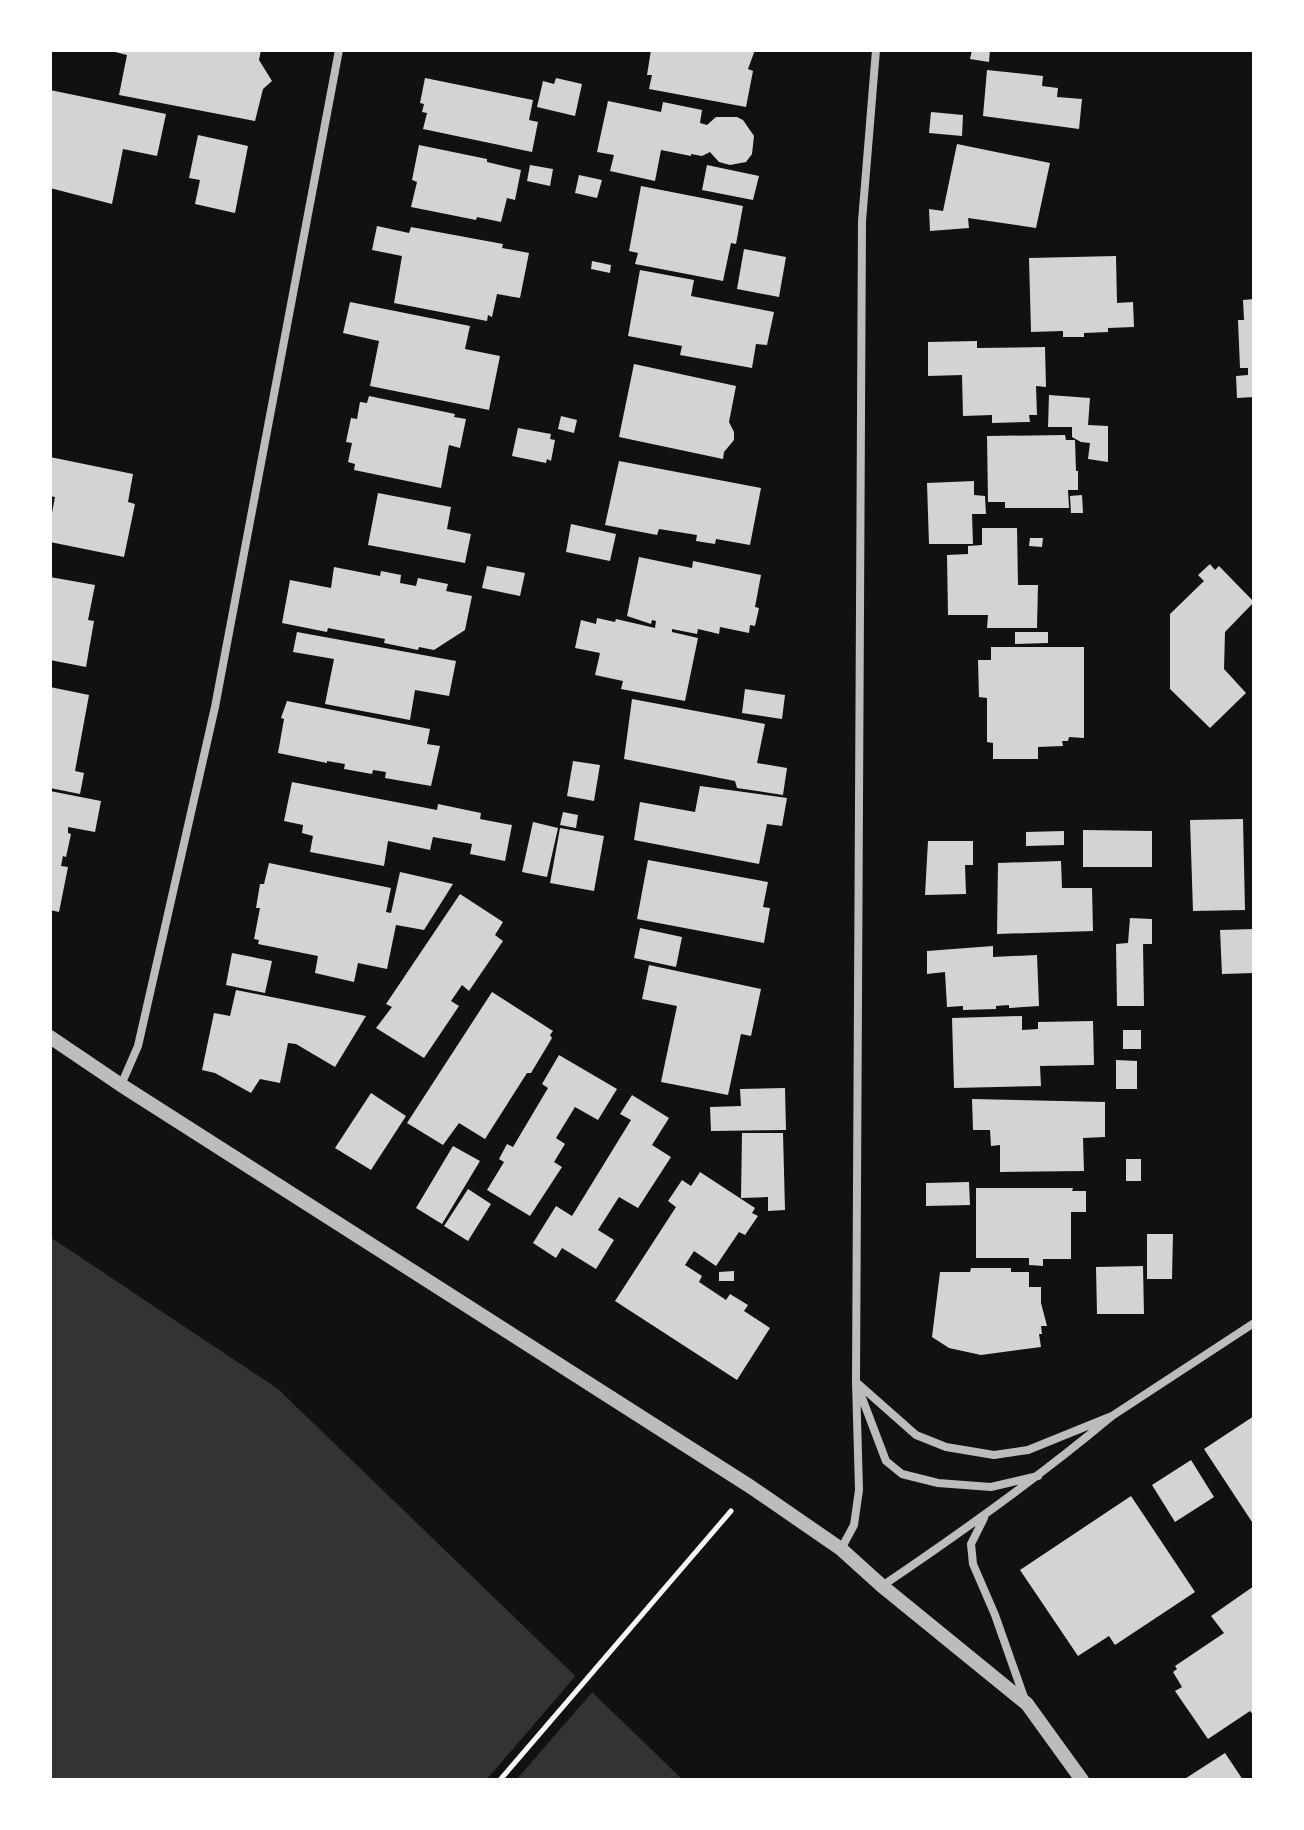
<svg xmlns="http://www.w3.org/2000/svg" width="1304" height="1830" font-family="'Asap Condensed',sans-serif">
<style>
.water{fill:#333}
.pier{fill:#111}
.building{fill:#d3d3d3}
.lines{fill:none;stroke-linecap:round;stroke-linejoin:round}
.path{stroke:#f5f5f5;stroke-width:5}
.minor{stroke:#bcbcbc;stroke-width:8}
.tertiary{stroke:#bcbcbc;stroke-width:14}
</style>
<rect width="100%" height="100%" fill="#111"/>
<path class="water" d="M 50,1237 L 278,1389 L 683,1780 L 50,1780 Z"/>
<path class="pier" d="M 579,1672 L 596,1688 L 516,1780 L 486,1780 Z"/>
<path class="building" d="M 107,50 L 261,50 L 259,60 L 272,81 L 263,89 L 255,121 L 119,95 L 127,55 Z
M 651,50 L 755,50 L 748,69 L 753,71 L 746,107 L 649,89 L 652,75 L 647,75 Z
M 972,50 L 990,50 L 989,62 L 970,59 Z
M 987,70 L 1043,76 L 1042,86 L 1058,88 L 1057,97 L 1082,99 L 1079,129 L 983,116 Z
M 425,78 L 533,100 L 529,120 L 538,122 L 532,152 L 423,129 L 427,113 L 422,112 L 424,104 L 420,103 Z
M 556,78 L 582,84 L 575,116 L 537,107 L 543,81 L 554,84 Z
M 50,90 L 166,114 L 157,156 L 123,149 L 112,204 L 50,188 Z
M 608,101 L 661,112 L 663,102 L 702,110 L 700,123 L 707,125 L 716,117 L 737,117 L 743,120 L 754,136 L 752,154 L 746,162 L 730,165 L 719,162 L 710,152 L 702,156 L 691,154 L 691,156 L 661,150 L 655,181 L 610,171 L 614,155 L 597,152 Z
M 931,112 L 963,115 L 962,136 L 929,133 Z
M 198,135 L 248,146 L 235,213 L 195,204 L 200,180 L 189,178 Z
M 957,144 L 1050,163 L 1036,228 L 968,218 L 969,228 L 930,231 L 929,209 L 943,211 Z
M 419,145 L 487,159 L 487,162 L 521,170 L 515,200 L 507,198 L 501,222 L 477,217 L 476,220 L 411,207 L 417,182 L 412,180 Z
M 530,165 L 553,169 L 550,186 L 527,181 Z
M 707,165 L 759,176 L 753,200 L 702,190 Z
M 579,175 L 602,180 L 597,198 L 575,193 Z
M 641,186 L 743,206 L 736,244 L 731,243 L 723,281 L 635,264 L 638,253 L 629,251 Z
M 377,226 L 409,233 L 411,227 L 503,244 L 502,248 L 529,253 L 520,298 L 497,294 L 492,317 L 488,315 L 487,321 L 394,303 L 402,256 L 372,250 Z
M 744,249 L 786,257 L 779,297 L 737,289 Z
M 1116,256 L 1117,303 L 1133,302 L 1134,327 L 1108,328 L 1108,332 L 1084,333 L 1084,337 L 1063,337 L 1063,331 L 1031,332 L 1029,258 Z
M 592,261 L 611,265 L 610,273 L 591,269 Z
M 640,270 L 694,280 L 691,296 L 774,312 L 767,345 L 756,344 L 752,368 L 680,355 L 682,346 L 628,336 Z
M 1254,299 L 1254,397 L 1237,398 L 1236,376 L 1248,375 L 1248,368 L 1240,368 L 1238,320 L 1244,320 L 1243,300 Z
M 350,302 L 470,326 L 465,349 L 500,356 L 489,410 L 370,386 L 379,341 L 343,333 Z
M 977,341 L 977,348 L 1045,347 L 1046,387 L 1036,386 L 1037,415 L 1029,415 L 1030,422 L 992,423 L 992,415 L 963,416 L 962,375 L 928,376 L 928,342 Z
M 634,364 L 736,386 L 729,422 L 734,432 L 734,440 L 724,452 L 723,459 L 619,437 Z
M 1049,395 L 1090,398 L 1088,425 L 1108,426 L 1108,462 L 1088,459 L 1090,443 L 1081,442 L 1072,437 L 1072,427 L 1048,427 Z
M 369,396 L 455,414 L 454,417 L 466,419 L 460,448 L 449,445 L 441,488 L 354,470 L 355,464 L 348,462 L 352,443 L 346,442 L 351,418 L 357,419 L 360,402 L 367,403 Z
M 561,416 L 577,420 L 574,433 L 558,429 Z
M 518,428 L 551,434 L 550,439 L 555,440 L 551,461 L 547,459 L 546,463 L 512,456 Z
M 1065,435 L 1066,440 L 1075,440 L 1076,471 L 1078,471 L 1078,490 L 1068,490 L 1069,508 L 1005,508 L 1005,502 L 988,502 L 987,436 Z
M 50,457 L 133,474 L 128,502 L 135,504 L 124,557 L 50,542 L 50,523 L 55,497 L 50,496 Z
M 619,461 L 761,488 L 750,545 L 716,539 L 715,544 L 696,541 L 697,535 L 659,529 L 657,535 L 605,525 Z
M 974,481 L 974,495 L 985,496 L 986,514 L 972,514 L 973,544 L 929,544 L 927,483 Z
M 378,493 L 451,507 L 447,529 L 471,534 L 465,563 L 368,545 Z
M 1082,495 L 1083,513 L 1071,513 L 1070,496 Z
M 571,524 L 616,534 L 610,561 L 566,552 Z
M 982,528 L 1017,528 L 1018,585 L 1038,585 L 1037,628 L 987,628 L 988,615 L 948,615 L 947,555 L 968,554 L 968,546 L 982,545 Z
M 1030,538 L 1043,538 L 1042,547 L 1029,546 Z
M 639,557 L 692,568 L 693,561 L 761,575 L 755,607 L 759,608 L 755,626 L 750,625 L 749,633 L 720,627 L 719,634 L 698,629 L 697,634 L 672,629 L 672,632 L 698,638 L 685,701 L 621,689 L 623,681 L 595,675 L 600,653 L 575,648 L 581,620 L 596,624 L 597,618 L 615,622 L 616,619 L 655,628 L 656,621 L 652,620 L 651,624 L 627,616 Z
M 1210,564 L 1215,570 L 1219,566 L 1254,602 L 1225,632 L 1224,669 L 1246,693 L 1210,728 L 1170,689 L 1170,614 L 1204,581 L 1198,575 Z
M 487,566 L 525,573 L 520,596 L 482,588 Z
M 334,567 L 380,576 L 381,571 L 401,575 L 400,583 L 416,586 L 418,578 L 448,584 L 446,591 L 472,596 L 465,630 L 434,650 L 419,647 L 418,650 L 384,643 L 385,639 L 328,628 L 327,632 L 282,623 L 290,580 L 331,588 Z
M 50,577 L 95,585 L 88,620 L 94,621 L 86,667 L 50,660 Z
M 297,632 L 456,661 L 449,696 L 415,690 L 410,720 L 325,704 L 334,659 L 293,652 Z
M 1015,632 L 1048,632 L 1048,643 L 1015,644 Z
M 991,647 L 1084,647 L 1084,738 L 1069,737 L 1068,741 L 1062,741 L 1063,746 L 1038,747 L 1038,759 L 993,759 L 993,743 L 987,742 L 987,698 L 979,697 L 978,660 L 991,660 Z
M 50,687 L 89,695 L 75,771 L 84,773 L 80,794 L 50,788 Z
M 745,689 L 785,695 L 782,719 L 742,713 Z
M 632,699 L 765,724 L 757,763 L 787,768 L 783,795 L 737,788 L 735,781 L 624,759 Z
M 287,701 L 430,729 L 427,744 L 440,746 L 431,786 L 385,778 L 386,772 L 373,770 L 372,774 L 344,769 L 345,764 L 327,761 L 327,763 L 278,753 L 284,719 L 281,718 Z
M 573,761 L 600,765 L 594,801 L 567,796 Z
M 292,782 L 437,810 L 438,804 L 481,813 L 480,819 L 512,825 L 505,861 L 470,854 L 472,844 L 433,837 L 430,850 L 388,841 L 384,866 L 310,852 L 313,836 L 302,833 L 303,825 L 284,821 Z
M 700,786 L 787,798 L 782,826 L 767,824 L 759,864 L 634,840 L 640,802 L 695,812 Z
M 50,791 L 101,801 L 95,832 L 68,827 L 68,833 L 71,834 L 66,857 L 63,856 L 61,866 L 68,867 L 59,912 L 50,910 Z
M 563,812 L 578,815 L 576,828 L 560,825 Z
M 1243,819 L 1245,910 L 1193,911 L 1190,820 Z
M 533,822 L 558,828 L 547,877 L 522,872 Z
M 560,828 L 604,836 L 594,891 L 550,883 Z
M 1083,830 L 1152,831 L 1152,867 L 1083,867 Z
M 1064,831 L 1064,845 L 1026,846 L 1026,832 Z
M 928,841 L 973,841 L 973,865 L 965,865 L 966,894 L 925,895 Z
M 648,860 L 768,882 L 763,907 L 770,908 L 764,943 L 637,919 Z
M 1061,861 L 1062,888 L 1092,888 L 1093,931 L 997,934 L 998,863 Z
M 269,863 L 391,888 L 386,912 L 391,913 L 400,872 L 453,884 L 424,930 L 396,925 L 387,969 L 358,963 L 354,982 L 315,973 L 318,956 L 258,944 L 259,940 L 254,939 L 260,908 L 256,908 L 260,884 L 264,884 Z
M 460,894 L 503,922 L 495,935 L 503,941 L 469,991 L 462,985 L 451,1001 L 459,1006 L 424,1058 L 376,1028 L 392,1007 L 386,1004 Z
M 1130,918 L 1152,919 L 1152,944 L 1143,944 L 1144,1006 L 1117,1006 L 1116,944 L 1128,943 Z
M 640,928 L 682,937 L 676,967 L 634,958 Z
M 1254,929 L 1254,973 L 1222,974 L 1220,930 Z
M 993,946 L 993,957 L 1037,955 L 1039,1006 L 1009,1008 L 1009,1005 L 996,1006 L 996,1009 L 963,1010 L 963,1006 L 947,1007 L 945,972 L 927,974 L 927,951 Z
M 232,953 L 272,961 L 265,993 L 226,985 Z
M 649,965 L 761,989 L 751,1036 L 741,1034 L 728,1095 L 661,1082 L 677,1006 L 642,999 Z
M 236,990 L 366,1016 L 335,1067 L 296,1044 L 288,1043 L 280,1083 L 260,1079 L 251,1093 L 215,1073 L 202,1070 L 214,1013 L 230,1016 Z
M 492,992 L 553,1031 L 550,1035 L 552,1038 L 531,1073 L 527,1073 L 485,1139 L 459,1123 L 443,1145 L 407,1123 Z
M 1022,1016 L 1022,1030 L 1038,1029 L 1038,1022 L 1093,1021 L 1094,1065 L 1040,1066 L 1041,1086 L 954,1088 L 952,1018 Z
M 1123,1030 L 1141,1030 L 1141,1049 L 1123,1049 Z
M 559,1055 L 617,1089 L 598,1120 L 575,1107 L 556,1138 L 565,1144 L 554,1162 L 562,1167 L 530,1216 L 487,1190 L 504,1162 L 499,1159 L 507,1144 L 513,1147 L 548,1088 L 542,1084 Z
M 1116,1060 L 1137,1061 L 1137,1089 L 1116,1089 Z
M 785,1088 L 786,1130 L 711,1131 L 710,1107 L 741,1106 L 740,1089 Z
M 371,1093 L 406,1116 L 371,1170 L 335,1148 Z
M 632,1095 L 669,1118 L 652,1145 L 671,1157 L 638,1208 L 619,1197 L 598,1230 L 614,1240 L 596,1269 L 562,1248 L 556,1258 L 533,1243 L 556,1206 L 572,1216 L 631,1120 L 620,1114 Z
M 972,1099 L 1105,1102 L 1105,1137 L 1083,1138 L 1084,1171 L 1000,1172 L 1000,1145 L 991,1146 L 990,1130 L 973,1130 Z
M 742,1133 L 783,1133 L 785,1210 L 768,1211 L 768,1197 L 741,1198 Z
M 453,1146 L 480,1161 L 442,1224 L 416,1208 Z
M 1126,1159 L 1141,1159 L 1141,1181 L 1126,1181 Z
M 700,1172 L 755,1208 L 752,1213 L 758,1216 L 745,1235 L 739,1232 L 716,1266 L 694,1251 L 685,1265 L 702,1276 L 699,1282 L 726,1300 L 730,1294 L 748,1305 L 744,1311 L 770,1328 L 737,1380 L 615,1301 L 676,1207 L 668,1201 L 682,1180 L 691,1186 Z
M 969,1182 L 970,1205 L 926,1206 L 926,1183 Z
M 976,1188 L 1073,1188 L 1072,1191 L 1086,1191 L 1086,1212 L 1071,1212 L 1071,1259 L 1043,1259 L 1043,1266 L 1029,1265 L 1029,1258 L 976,1258 Z
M 468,1189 L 491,1204 L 468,1241 L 444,1226 Z
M 1147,1234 L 1173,1234 L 1172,1279 L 1147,1279 Z
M 1143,1266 L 1144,1314 L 1097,1314 L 1096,1267 Z
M 971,1268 L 1011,1268 L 1011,1272 L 1029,1272 L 1029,1287 L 1041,1287 L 1041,1303 L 1047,1326 L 1041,1326 L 1042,1334 L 1039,1334 L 1041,1347 L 981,1355 L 949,1348 L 932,1337 L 940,1272 L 970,1272 Z
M 734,1271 L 734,1281 L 719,1281 L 719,1272 Z
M 1254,1416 L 1254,1525 L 1204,1449 Z
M 1191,1460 L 1214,1497 L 1175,1522 L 1152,1485 Z
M 1131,1496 L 1195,1592 L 1115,1645 L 1109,1636 L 1078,1656 L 1020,1570 Z
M 1254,1586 L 1254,1716 L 1250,1711 L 1208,1739 L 1175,1691 L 1182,1687 L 1173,1672 L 1177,1669 L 1175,1666 L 1224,1633 L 1211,1616 Z
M 1225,1753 L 1243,1780 L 1183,1780 Z"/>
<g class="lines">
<path class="path" d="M 500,1780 L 731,1511"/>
<path class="minor" d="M 121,1085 L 138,1046 L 215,707 L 339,50
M 856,1382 L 916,1435 L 946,1447 L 994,1455 L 1028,1450 L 1112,1416 C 1038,1478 962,1532 882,1586
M 859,1390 L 886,1461 L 902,1474 L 938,1483 L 991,1487 L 1038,1476
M 1112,1416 L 1254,1323
M 984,1518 L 971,1544 L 973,1564 L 995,1615 L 1025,1700
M 841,1549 L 854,1525 L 859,1490 L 856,1382 L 862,221 L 876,50"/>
<path class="tertiary" d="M 50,1037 L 121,1085 L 751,1487 L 841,1549 L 882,1586 L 1027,1704 L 1082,1780"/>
</g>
<rect width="1304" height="1830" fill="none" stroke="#ffffff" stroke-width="104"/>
</svg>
